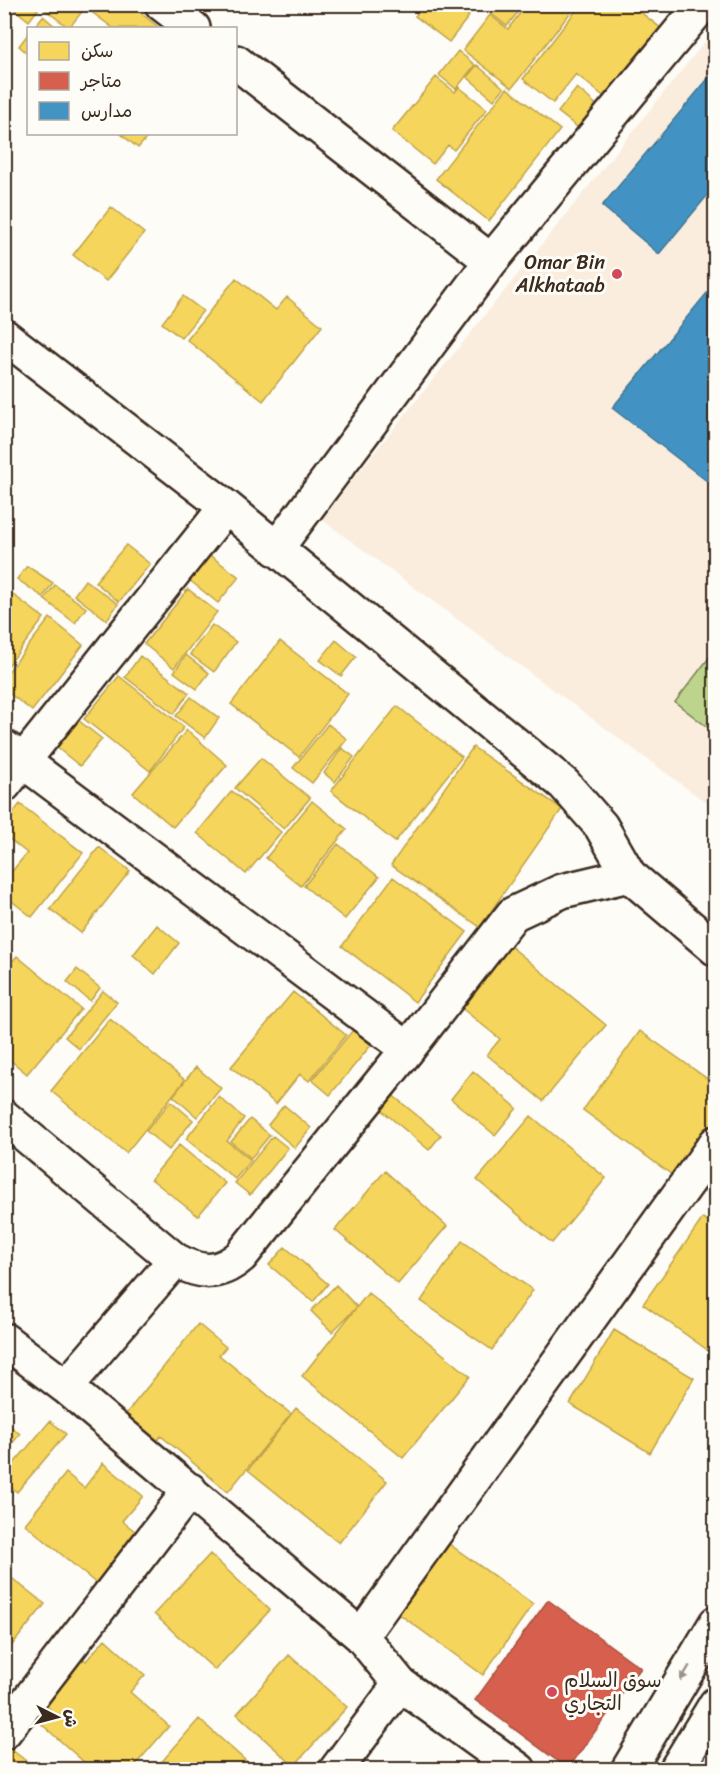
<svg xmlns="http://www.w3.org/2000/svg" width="720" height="1774" font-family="Sriracha,'Playpen Sans Arabic',sans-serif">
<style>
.built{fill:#faedde}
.green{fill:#bcd48b;stroke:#7c7f54;stroke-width:1.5}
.homes{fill:#f6d55c;stroke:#bea249;stroke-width:1.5}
.shops{fill:#d6604d;stroke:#a8503f;stroke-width:1.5}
.schools{fill:#4393c3;stroke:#417492;stroke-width:1.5}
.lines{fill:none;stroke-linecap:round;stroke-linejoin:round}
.street-casing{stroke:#3b2a1e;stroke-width:38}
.primary-casing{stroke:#3b2a1e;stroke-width:38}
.street{stroke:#fdfcf7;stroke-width:33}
.primary{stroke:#fdfcf7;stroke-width:33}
.oneway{fill:#9c938a}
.poi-dot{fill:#d1495b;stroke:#fdfcf7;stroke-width:2}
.labels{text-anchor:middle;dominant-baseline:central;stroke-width:6;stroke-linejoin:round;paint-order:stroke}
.poi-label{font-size:20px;fill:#3b2a1e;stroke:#fdfcf7;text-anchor:end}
</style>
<rect width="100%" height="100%" fill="#fdfcf7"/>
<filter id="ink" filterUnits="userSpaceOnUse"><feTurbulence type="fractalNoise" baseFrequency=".0167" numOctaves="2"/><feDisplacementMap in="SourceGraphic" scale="12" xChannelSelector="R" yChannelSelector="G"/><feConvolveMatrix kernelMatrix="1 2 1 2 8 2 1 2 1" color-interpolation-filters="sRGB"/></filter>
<g filter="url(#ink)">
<path class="built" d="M 715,29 L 715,809 L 321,519 Z"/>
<path class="green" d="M 715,650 L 715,733 L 675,702 Z"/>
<path class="homes" d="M 16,4 L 42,4 L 29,21 L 13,8 Z
M 44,4 L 88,4 L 69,28 L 42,7 Z
M 93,4 L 129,4 L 157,26 L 155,28 L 113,28 L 89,10 Z
M 424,4 L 455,4 L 469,16 L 449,42 L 415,16 Z
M 495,4 L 524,4 L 507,26 L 489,12 Z
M 527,4 L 577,4 L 512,88 L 463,50 L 490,15 L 508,29 Z
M 581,4 L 630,4 L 662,29 L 607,99 L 576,74 L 553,103 L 523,79 Z
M 43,16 L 57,28 L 33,28 Z
M 28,34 L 28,54 L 19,46 Z
M 458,51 L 475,65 L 456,89 L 439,75 Z
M 477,65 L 504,88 L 494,100 L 467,77 Z
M 436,77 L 455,92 L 459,87 L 487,109 L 454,150 L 448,145 L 433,164 L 392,131 Z
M 507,88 L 560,130 L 489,221 L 436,179 Z
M 577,88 L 599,107 L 581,130 L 558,112 Z
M 121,134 L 150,134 L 138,148 Z
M 111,207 L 144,233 L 106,281 L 73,255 Z
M 236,278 L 276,310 L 287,297 L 322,326 L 263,401 L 187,340 Z
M 183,296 L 203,311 L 181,338 L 162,323 Z
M 126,545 L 150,564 L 119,602 L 95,582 Z
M 208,554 L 239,577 L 218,603 L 188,579 Z
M 27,566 L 53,583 L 43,597 L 17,579 Z
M 85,580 L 118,604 L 107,620 L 74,595 Z
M 55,585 L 86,608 L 75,623 L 44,599 Z
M 4,588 L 44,618 L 4,671 Z
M 188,589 L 217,612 L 174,668 L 144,644 Z
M 50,618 L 83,645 L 32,711 L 4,689 L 4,677 Z
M 212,625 L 236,642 L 214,672 L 190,654 Z
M 336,640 L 356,657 L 341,676 L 320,660 Z
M 280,641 L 348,694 L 299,757 L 231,704 Z
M 186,655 L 209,673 L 197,689 L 174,672 Z
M 140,656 L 189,693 L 174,714 L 125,677 Z
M 119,676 L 184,727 L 150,771 L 84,719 Z
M 191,697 L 219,718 L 205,738 L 176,716 Z
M 397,706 L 462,757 L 395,842 L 331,791 Z
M 78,720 L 102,739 L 80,766 L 56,747 Z
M 328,724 L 347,739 L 312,783 L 293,768 Z
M 187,730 L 227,765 L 173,827 L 133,793 Z
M 473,747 L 562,809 L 480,927 L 391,865 Z
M 342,748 L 354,757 L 335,782 L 324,773 Z
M 261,758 L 310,798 L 284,829 L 235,788 Z
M 232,791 L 281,832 L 246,874 L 197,833 Z
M 312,801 L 347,829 L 301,886 L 266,858 Z
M 20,804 L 83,853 L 32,917 L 4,895 L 4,881 L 27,853 L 4,835 L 4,824 Z
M 338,844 L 379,877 L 345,919 L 304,886 Z
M 99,847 L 130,871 L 81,933 L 50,909 Z
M 393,877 L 467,932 L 415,1002 L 342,946 Z
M 157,925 L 179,943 L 155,974 L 133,955 Z
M 508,944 L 606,1025 L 543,1101 L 487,1055 L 500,1039 L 459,1006 Z
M 4,951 L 12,957 L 4,966 Z
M 17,956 L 81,1009 L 27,1074 L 4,1055 L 4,971 Z
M 77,969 L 100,988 L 90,1001 L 67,982 Z
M 103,991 L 117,1002 L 79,1049 L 65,1037 Z
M 293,992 L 346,1035 L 309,1081 L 300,1074 L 276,1104 L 231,1067 Z
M 110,1019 L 185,1080 L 126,1153 L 51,1091 Z
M 353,1030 L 371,1045 L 330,1095 L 312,1080 Z
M 640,1031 L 716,1085 L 716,1121 L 675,1177 L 583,1110 Z
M 196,1067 L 221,1088 L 197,1117 L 173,1096 Z
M 473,1071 L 517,1108 L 495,1135 L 451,1099 Z
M 391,1094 L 441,1135 L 429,1150 L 379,1108 Z
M 219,1097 L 244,1118 L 227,1141 L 251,1160 L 235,1179 L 186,1139 Z
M 171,1101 L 193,1120 L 169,1150 L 146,1131 Z
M 284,1105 L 311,1128 L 295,1148 L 268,1125 Z
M 531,1116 L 606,1178 L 552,1243 L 477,1180 Z
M 250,1119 L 270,1135 L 251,1158 L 231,1142 Z
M 273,1136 L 288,1148 L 250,1195 L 235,1183 Z
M 179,1145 L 225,1183 L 198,1216 L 151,1179 Z
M 385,1171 L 447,1226 L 398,1284 L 335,1230 Z
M 703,1218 L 716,1227 L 716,1343 L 709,1351 L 643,1304 Z
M 462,1241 L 533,1290 L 492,1350 L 421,1301 Z
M 285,1247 L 328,1284 L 313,1302 L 269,1265 Z
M 336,1285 L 357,1307 L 332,1332 L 311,1311 Z
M 368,1293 L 470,1376 L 403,1458 L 302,1376 Z
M 198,1324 L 226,1347 L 219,1355 L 291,1414 L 228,1492 L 161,1436 L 153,1446 L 121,1420 Z
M 614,1330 L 694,1378 L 650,1453 L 570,1404 Z
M 296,1408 L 387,1481 L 339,1543 L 248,1470 Z
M 4,1421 L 20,1434 L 4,1453 Z
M 50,1421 L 66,1434 L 17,1492 L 4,1482 L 4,1475 Z
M 103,1463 L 143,1496 L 122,1521 L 140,1535 L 98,1585 L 25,1524 L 66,1473 L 84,1488 Z
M 445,1541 L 533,1604 L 483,1675 L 395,1611 Z
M 210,1554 L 270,1610 L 215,1670 L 154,1614 Z
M 4,1572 L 45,1604 L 4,1655 Z
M 105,1639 L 145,1675 L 130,1692 L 169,1726 L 131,1770 L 93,1770 L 39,1722 L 50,1709 L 41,1700 L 80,1656 L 86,1661 Z
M 289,1655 L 347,1707 L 294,1766 L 237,1714 Z
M 199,1719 L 256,1770 L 164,1770 L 159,1765 Z
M 8,1747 L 38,1770 L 4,1770 L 4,1752 Z
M 418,1763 L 429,1770 L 414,1770 Z"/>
<path class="shops" d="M 548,1600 L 641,1668 L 568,1769 L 475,1700 Z"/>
<path class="schools" d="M 716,69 L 716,185 L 659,254 L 602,206 Z
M 716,282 L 716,488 L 612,408 Z"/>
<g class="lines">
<defs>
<path id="street" d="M 162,4 L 193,28
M 236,62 L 491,261
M 4,336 L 226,507 L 564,784 L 601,826 L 629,875 L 716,949
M 276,549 L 491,261 L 703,4
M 4,747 L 408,1049
M 4,785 L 226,507
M 4,1117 L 175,1260
M 4,1340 L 66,1387 L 361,1636 L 400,1684 L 519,1770
M 66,1387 L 175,1260 C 200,1273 218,1276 241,1256 L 408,1049 L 513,914 L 562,891 L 629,875
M 361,1636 L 716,1143
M 4,1732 L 190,1490
M 336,1770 L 400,1684"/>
<path id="primary" d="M 628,1770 L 716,1623
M 676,1770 L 716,1704"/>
</defs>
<use href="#street" class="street-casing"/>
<use href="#primary" class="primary-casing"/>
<use href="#street" class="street"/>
<use href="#primary" class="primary"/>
</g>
<defs><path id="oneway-solid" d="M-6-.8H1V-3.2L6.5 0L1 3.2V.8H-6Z" transform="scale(1.5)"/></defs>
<use class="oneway" href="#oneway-solid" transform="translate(685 1673) rotate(121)"/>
</g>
<g class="poi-dot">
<circle cx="617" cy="274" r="6"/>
<circle cx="552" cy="1692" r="6"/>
</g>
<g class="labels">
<g class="poi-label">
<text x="605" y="262">Omar Bin<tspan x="605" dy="23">Alkhataab</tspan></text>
<text x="564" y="1680" text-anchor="start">سوق السلام<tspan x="564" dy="23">التجاري</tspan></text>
</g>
</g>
<rect width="720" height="1774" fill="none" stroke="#fdfcf7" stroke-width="24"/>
<rect x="12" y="12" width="696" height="1750" fill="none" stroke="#3b2a1e" stroke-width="2" filter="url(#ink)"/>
<rect x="27" y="27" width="210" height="108" fill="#fdfcf7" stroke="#afa8a0" stroke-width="1.5"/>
<rect x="39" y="42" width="30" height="18" fill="#f6d55c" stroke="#afa8a0" stroke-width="1.5"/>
<text x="81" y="57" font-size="18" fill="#3b2a1e">سكن</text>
<rect x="39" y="72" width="30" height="18" fill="#d6604d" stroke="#afa8a0" stroke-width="1.5"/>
<text x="81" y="87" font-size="18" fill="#3b2a1e">متاجر</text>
<rect x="39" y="102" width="30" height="18" fill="#4393c3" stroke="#afa8a0" stroke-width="1.5"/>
<text x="81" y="117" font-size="18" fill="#3b2a1e">مدارس</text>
<g transform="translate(57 1717) rotate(96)" stroke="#fdfcf7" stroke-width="4.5" paint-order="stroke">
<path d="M0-4.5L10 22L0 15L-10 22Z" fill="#3b2a1e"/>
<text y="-9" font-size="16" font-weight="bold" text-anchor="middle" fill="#3b2a1e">ش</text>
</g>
</svg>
